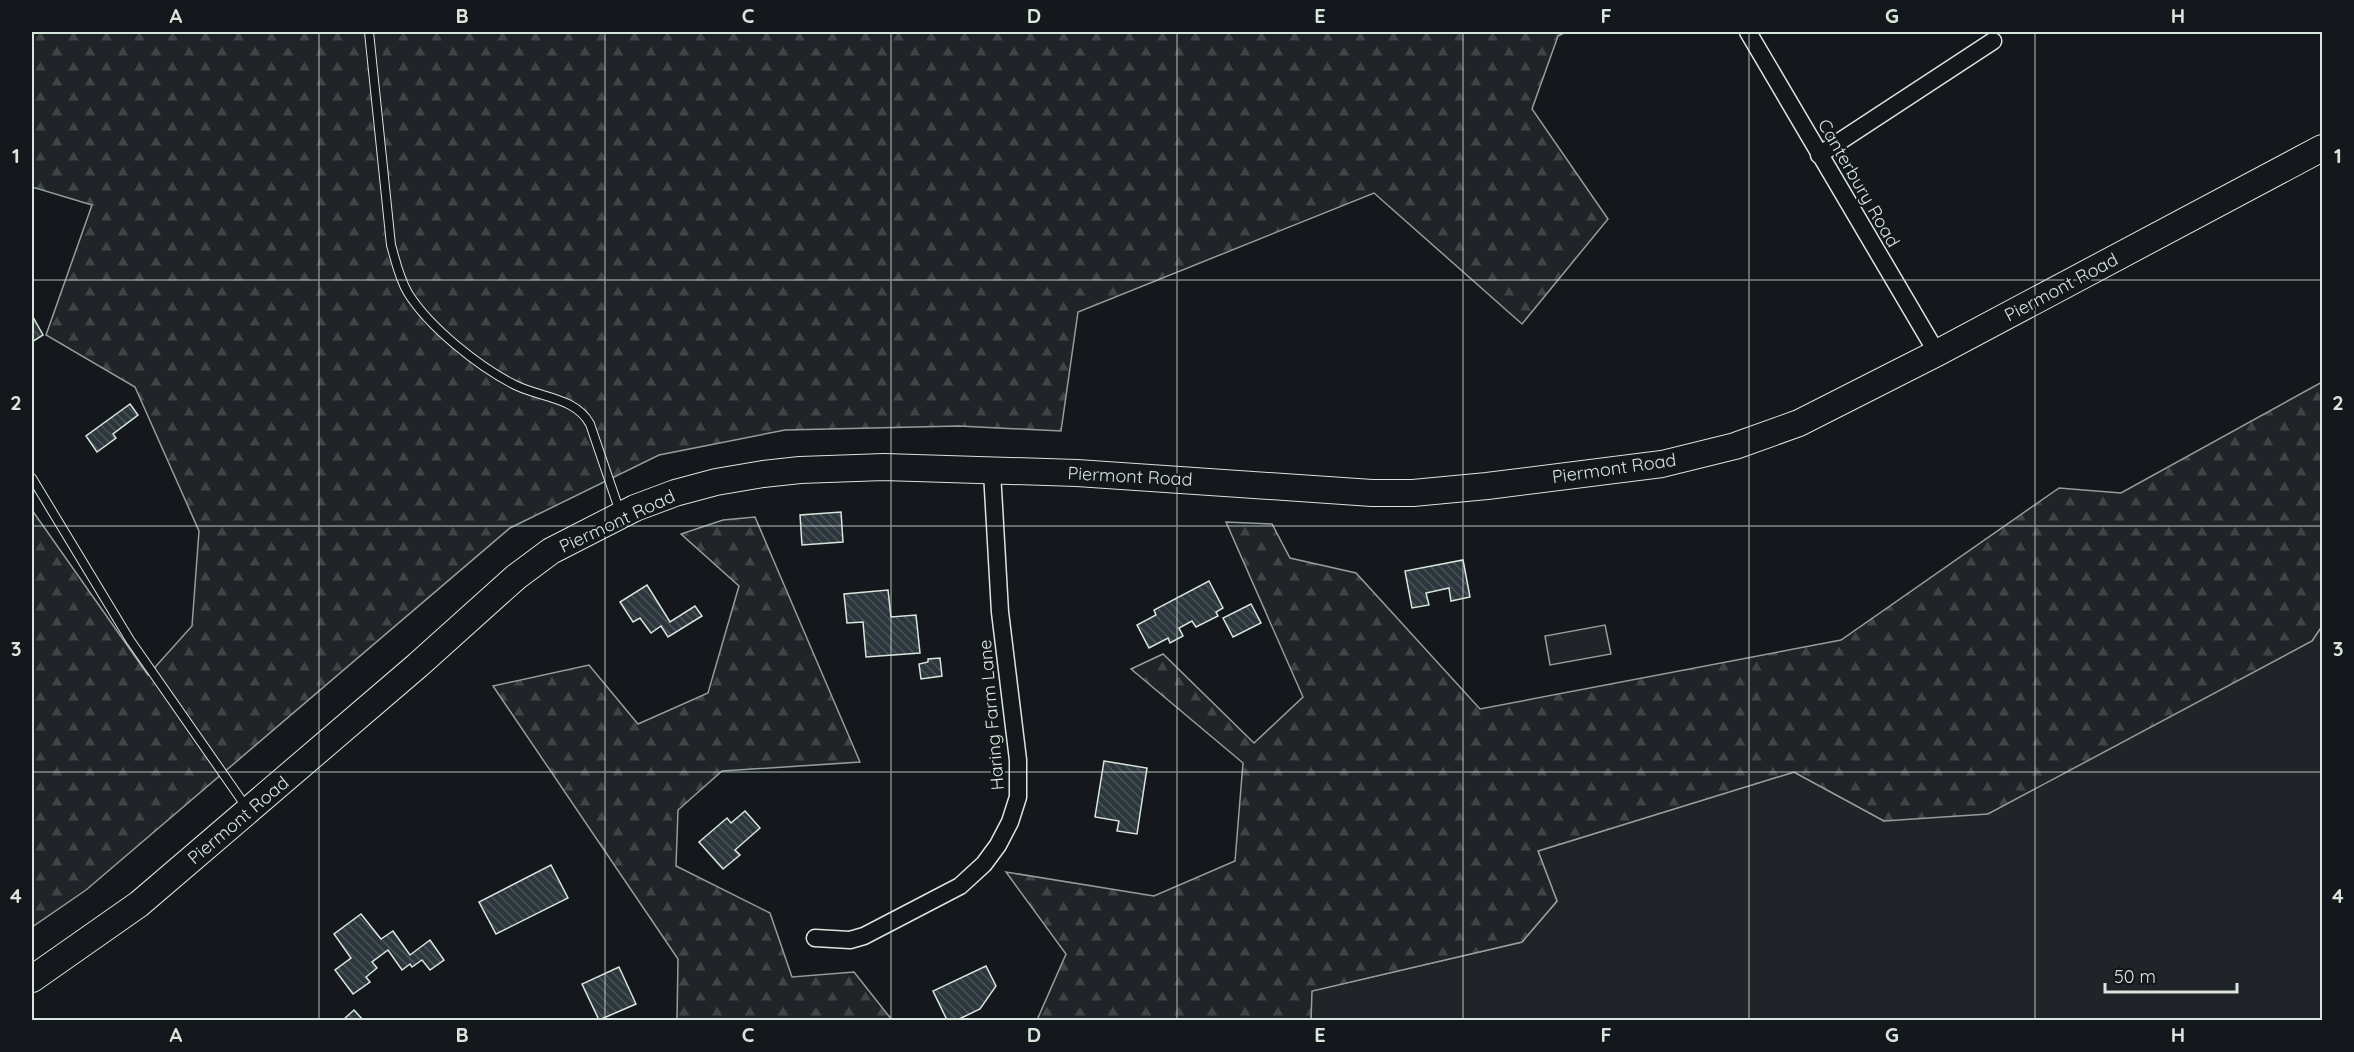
<svg xmlns="http://www.w3.org/2000/svg" width="2354" height="1052" font-family="Quicksand,sans-serif">
<style>
.green{fill:#202428;stroke:#939e99;stroke-width:1.5}
.forest{fill:url(#forest-firs);stroke:#939e99;stroke-width:1.5}
.building{fill:url(#building-back-hatch);stroke:#d8e6dc;stroke-width:1.5}
.lines{fill:none;stroke-linecap:round;stroke-linejoin:round}
.service-casing{stroke:#d8e6dc;stroke-width:10}
.minor-casing{stroke:#d8e6dc;stroke-width:19}
.primary-casing{stroke:#d8e6dc;stroke-width:28}
.service{stroke:#14181c;stroke-width:8}
.minor{stroke:#14181c;stroke-width:16}
.primary{stroke:#14181c;stroke-width:26}
.grid{fill:none;stroke:#d8e6dc;stroke-width:1.5;stroke-opacity:0.55}
.labels{text-anchor:middle;dominant-baseline:central;stroke-width:4.5;stroke-linejoin:round;paint-order:stroke}
.street-label{font-size:18px;fill:#d8e6dc;stroke:#14181c}
.neatline{fill:none;stroke:#d8e6dc;stroke-width:2}
.grid-label{font-size:20px;text-anchor:middle;font-weight:bold;fill:#d8e6dc}
</style>
<defs>
<pattern id="forest-firs" width="22" height="20" patternUnits="userSpaceOnUse" patternTransform="scale(1.5)"><rect width="22" height="20" fill="#202428"/><path d="M5 1l3.5 6h-7zM16 11l3.5 6h-7z" fill="#404447"/></pattern>
<pattern id="building-back-hatch" width="6" height="6" patternUnits="userSpaceOnUse" patternTransform="scale(1.5)"><rect width="6" height="6" fill="#2c363c"/><path d="M-1 5l2 2M0 0l6 6M5-1l2 2" fill="none" stroke="#4a5358"/></pattern>
</defs>
<rect width="100%" height="100%" fill="#14181c"/>
<path class="green" d="M 1605,625 L 1611,654 L 1550,665 L 1545,636 Z
M 2322,626 L 2322,1020 L 1311,1020 L 1311,991 L 1522,942 L 1557,901 L 1538,851 L 1794,772 L 1884,821 L 2312,641 Z"/>
<path class="forest" d="M 32,32 L 1566,32 L 1558,36 L 1532,109 L 1608,219 L 1522,324 L 1374,193 L 1078,312 L 1061,431 L 959,426 L 785,430 L 659,455 L 510,528 L 86,890 L 32,927 L 32,510 L 148,675 L 192,626 L 199,531 L 135,387 L 46,335 L 92,205 L 32,187 Z
M 2322,382 L 2322,626 L 2312,641 L 1988,814 L 1884,821 L 1794,772 L 1538,851 L 1557,901 L 1522,942 L 1312,991 L 1311,1020 L 1037,1020 L 1066,954 L 1006,872 L 1154,896 L 1235,861 L 1243,763 L 1131,669 L 1163,654 L 1254,743 L 1303,697 L 1226,522 L 1272,524 L 1290,558 L 1356,573 L 1480,709 L 1841,640 L 2059,488 L 2121,493 Z
M 755,517 L 860,762 L 722,771 L 678,810 L 676,866 L 770,913 L 792,977 L 854,972 L 892,1020 L 677,1020 L 678,959 L 493,686 L 589,665 L 638,724 L 708,693 L 739,586 L 681,534 L 723,520 Z"/>
<path class="building" d="M 33,317 L 43,335 L 32,342 L 32,318 Z
M 130,404 L 138,415 L 113,434 L 116,438 L 97,452 L 86,436 Z
M 841,512 L 843,542 L 802,545 L 800,515 Z
M 1463,560 L 1470,597 L 1451,601 L 1449,588 L 1426,593 L 1429,605 L 1412,608 L 1405,571 Z
M 1209,581 L 1223,608 L 1216,612 L 1218,616 L 1196,627 L 1192,621 L 1179,628 L 1183,636 L 1170,643 L 1168,638 L 1149,648 L 1137,625 L 1156,615 L 1154,610 Z
M 647,585 L 670,622 L 695,606 L 702,616 L 668,637 L 661,626 L 651,633 L 640,618 L 633,622 L 620,602 Z
M 888,590 L 891,617 L 916,615 L 920,653 L 866,657 L 863,622 L 847,623 L 844,594 Z
M 1251,604 L 1261,623 L 1233,637 L 1223,618 Z
M 940,658 L 942,676 L 921,679 L 919,664 L 928,662 L 928,659 Z
M 1104,761 L 1147,768 L 1137,834 L 1117,831 L 1119,821 L 1095,817 Z
M 745,811 L 760,828 L 735,850 L 740,855 L 723,869 L 699,842 L 727,818 L 731,823 Z
M 551,865 L 568,898 L 496,934 L 479,902 Z
M 361,914 L 381,939 L 393,931 L 410,955 L 430,940 L 444,960 L 430,970 L 422,960 L 412,967 L 410,964 L 402,970 L 388,950 L 372,962 L 377,968 L 366,977 L 370,982 L 353,994 L 335,970 L 351,958 L 334,934 Z
M 986,966 L 996,986 L 980,1009 L 957,1020 L 947,1020 L 933,991 Z
M 619,967 L 636,1004 L 599,1020 L 582,984 Z
M 354,1010 L 363,1020 L 343,1020 Z"/>
<g class="lines">
<defs>
<path id="service" d="M 369,32 L 391,245 C 396,262 399,278 408,293 C 429,327 479,367 515,385 C 541,398 575,397 590,424 L 620,512
M 32,478 L 130,640 L 247,808"/>
<path id="minor" d="M 1748,32 L 1937,353
M 1819,155 L 1993,41
M 815,938 L 850,940 L 864,936 L 960,886 L 984,864 L 998,845 L 1010,822 L 1018,797 L 1018,760 L 1000,612 L 992,472"/>
<path id="primary" d="M 32,979 L 139,904 L 418,665 L 516,577 L 551,551 L 635,508 L 675,493 L 716,482 L 763,474 L 800,470 L 884,467 L 1077,473 L 1372,493 L 1413,493 L 1487,486 L 1662,464 L 1735,446 L 1799,423 L 1937,353 L 2322,148"/>
</defs>
<use href="#service" class="service-casing"/>
<use href="#minor" class="minor-casing"/>
<use href="#primary" class="primary-casing"/>
<use href="#service" class="service"/>
<use href="#minor" class="minor"/>
<use href="#primary" class="primary"/>
</g>
<path class="grid" d="M 319,32 L 319,1020M 605,32 L 605,1020M 891,32 L 891,1020M 1177,32 L 1177,1020M 1463,32 L 1463,1020M 1749,32 L 1749,1020M 2035,32 L 2035,1020M 32,280 L 2322,280M 32,526 L 2322,526M 32,772 L 2322,772"/>
<g class="labels">
<g class="street-label">
<text transform="translate(1859 183) rotate(60)">Canterbury Road</text>
<text transform="translate(2061 287) rotate(-28)">Piermont Road</text>
<text transform="translate(1614 468) rotate(-8)">Piermont Road</text>
<text transform="translate(1130 476) rotate(3)">Piermont Road</text>
<text transform="translate(617 521) rotate(-25)">Piermont Road</text>
<text transform="translate(991 715) rotate(-95)">Haring Farm Lane</text>
<text transform="translate(238 820) rotate(-40)">Piermont Road</text>
</g>
</g>
<rect width="2354" height="1052" fill="none" stroke="#14181c" stroke-width="66"/>
<path d="M2105 983v9h132v-9" fill="none" stroke="#d8e6dc" stroke-width="3"/>
<text x="2114" y="983" font-size="18" fill="#d8e6dc" stroke="#14181c" stroke-width="4.5" paint-order="stroke">50 m</text>
<rect x="33" y="33" width="2288" height="986" class="neatline"/>
<g class="grid-label">
<text x="176" y="23">A</text>
<text x="462" y="23">B</text>
<text x="748" y="23">C</text>
<text x="1034" y="23">D</text>
<text x="1320" y="23">E</text>
<text x="1606" y="23">F</text>
<text x="1892" y="23">G</text>
<text x="2178" y="23">H</text>
<text x="16" y="163">1</text>
<text x="2338" y="163">1</text>
<text x="16" y="410">2</text>
<text x="2338" y="410">2</text>
<text x="16" y="656">3</text>
<text x="2338" y="656">3</text>
<text x="16" y="903">4</text>
<text x="2338" y="903">4</text>
<text x="176" y="1042">A</text>
<text x="462" y="1042">B</text>
<text x="748" y="1042">C</text>
<text x="1034" y="1042">D</text>
<text x="1320" y="1042">E</text>
<text x="1606" y="1042">F</text>
<text x="1892" y="1042">G</text>
<text x="2178" y="1042">H</text>
</g>
</svg>
